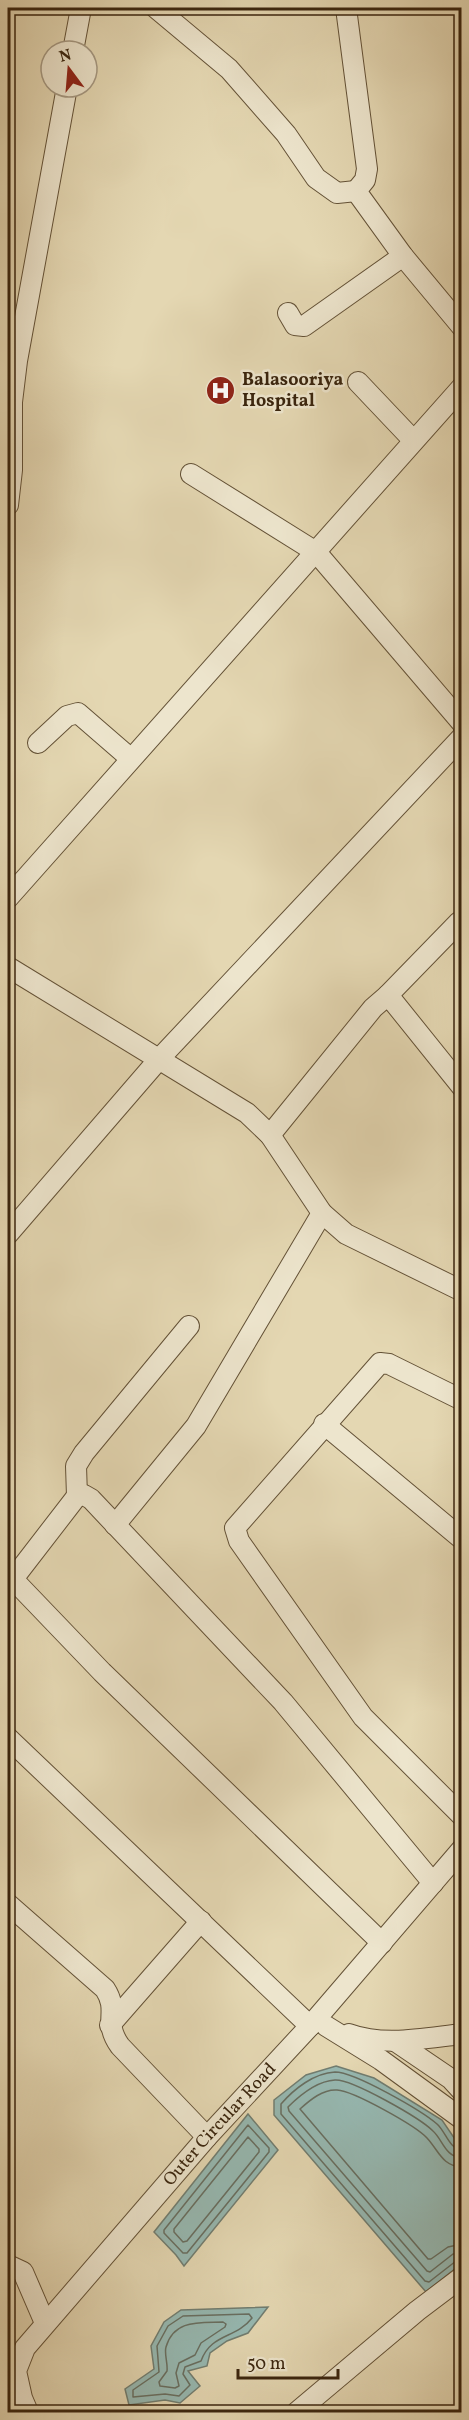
<svg xmlns="http://www.w3.org/2000/svg" width="469" height="2420" font-family="Vollkorn,serif">
<style>
.water{fill:#96b8b1;stroke:#717d70;stroke-width:1.5}
.lines{fill:none;stroke-linecap:round;stroke-linejoin:round}
.shore{stroke:#686e60;stroke-width:1.5}
.minor-casing{stroke:#645237;stroke-width:22}
.minor{stroke:#ede5cd;stroke-width:20}
.labels{text-anchor:middle;dominant-baseline:central;stroke-width:5;stroke-linejoin:round;paint-order:stroke}
.poi-label{font-size:18px;font-weight:bold;fill:#3a250e;stroke:#ede5cd;text-anchor:start}
.street-label{font-size:18px;fill:#3a250e;stroke:#ede5cd}
</style>
<rect width="100%" height="100%" fill="#e4d7b2"/>
<filter id="stains"><feTurbulence type="fractalNoise" baseFrequency=".00333" numOctaves="4"/><feColorMatrix values="0 0 0 0 .2 0 0 0 0 .09 0 0 0 0 .02 0 0 0 .5 -.17"/></filter>
<radialGradient id="worn" r=".72"><stop offset=".6" stop-color="#630" stop-opacity="0"/><stop offset="1" stop-color="#630" stop-opacity=".3"/></radialGradient>
<path class="water" d="M 336,2066 L 374,2078 L 442,2120 L 461,2148 L 461,2264 L 426,2292 L 274,2115 L 274,2100 L 306,2075 Z
M 248,2114 L 278,2150 L 184,2266 L 176,2255 L 154,2232 Z
M 268,2307 L 248,2333 L 227,2341 L 210,2353 L 207,2366 L 188,2371 L 200,2386 L 180,2403 L 165,2400 L 129,2405 L 125,2389 L 154,2369 L 151,2346 L 164,2322 L 181,2310 Z"/>
<g class="lines">
<path class="shore" d="M 248,2125 L 269,2148 L 269,2152 L 187,2253 L 183,2253 L 164,2233 L 164,2230 Z
M 248,2137 L 259,2149 L 259,2152 L 187,2241 L 183,2242 L 174,2232 L 174,2229 Z
M 462,2150 C 449,2149 446,2132 437,2124 C 422,2111 355,2072 335,2072 C 314,2073 294,2089 281,2104 L 281,2114 L 425,2281 L 429,2282 L 456,2261 L 462,2260
M 462,2158 C 445,2157 443,2140 433,2131 C 420,2118 352,2079 335,2080 C 317,2081 300,2095 288,2107 L 289,2111 L 427,2271 L 430,2272 L 453,2254 L 462,2253
M 462,2167 C 442,2166 439,2151 427,2138 C 416,2126 354,2091 337,2090 C 323,2089 310,2100 300,2109 L 428,2259 L 431,2259 L 448,2247 L 462,2244
M 249,2314 L 252,2318 C 236,2339 211,2333 201,2361 L 185,2367 L 183,2374 L 190,2385 L 179,2396 L 165,2394 L 133,2397 L 133,2390 L 159,2372 L 157,2346 L 168,2326 L 183,2316 Z
M 223,2322 L 226,2324 L 225,2327 L 201,2343 L 195,2355 L 179,2363 L 176,2373 L 179,2386 L 175,2388 L 160,2386 L 159,2382 L 167,2371 C 168,2363 164,2354 166,2347 C 174,2319 200,2323 223,2322 Z"/>
<defs>
<g id="minor">
<path d="M 156,8 L 229,69 L 286,134 L 316,178 L 337,193 L 356,191"/>
<path d="M 346,8 L 367,169 L 365,180 L 356,191 L 403,256 L 462,327"/>
<path d="M 73,51 L 81,8"/>
<path d="M 288,313 L 295,325 L 304,326 L 403,256"/>
<path d="M 358,382 L 413,440"/>
<path d="M 191,474 L 316,552 L 462,723"/>
<path d="M 8,505 L 12,470 L 12,402 L 17,361 L 67,87"/>
<path d="M 38,743 L 67,716 L 78,713 L 130,758"/>
<path d="M 8,898 L 462,387"/>
<path d="M 8,967 L 247,1113 L 270,1135 L 322,1213 L 346,1234 L 462,1291"/>
<path d="M 388,995 L 459,922"/>
<path d="M 270,1135 L 373,1008 L 388,995 L 462,1087"/>
<path d="M 8,1234 L 160,1058 L 462,737"/>
<path d="M 462,1400 L 389,1364 L 380,1363 L 235,1528 L 239,1541 L 363,1717 L 462,1816"/>
<path d="M 324,1424 L 462,1539"/>
<path d="M 77,1496 L 76,1466 L 84,1453 L 189,1326"/>
<path d="M 115,1525 L 196,1426 L 322,1213"/>
<path d="M 8,1574 L 102,1672 L 382,1943"/>
<path d="M 13,1579 L 77,1496 L 84,1495 L 91,1499 L 283,1702 L 433,1883"/>
<path d="M 8,1738 L 310,2026"/>
<path d="M 8,1904 L 105,1989 C 120,2012 102,2021 120,2046 L 207,2137"/>
<path d="M 110,2025 L 201,1921"/>
<path d="M 326,2026 L 381,2060 L 462,2119"/>
<path d="M 349,2034 C 384,2047 425,2038 462,2034"/>
<path d="M 395,2041 L 451,2079 L 462,2091"/>
<path d="M 8,2265 L 23,2272 L 45,2323"/>
<path id="s1" d="M 28,2412 L 22,2398 L 16,2371 L 25,2348 L 207,2137 L 310,2026 L 462,1849"/>
<path d="M 297,2412 L 417,2311 L 462,2277"/>
</g>
</defs>
<use href="#minor" class="minor-casing"/>
<use href="#minor" class="minor"/>
</g>
<defs>
<symbol id="hospital-disc" viewBox="-11 -11 22 22"><circle r="9.5" fill="#8f2418" stroke="#ede5cd"/><path d="M-5-5h3v3.5h4V-5h3V5h-3V1.5h-4V5h-3Z" fill="#fff"/></symbol>
</defs>
<g fill-rule="evenodd">
<use href="#hospital-disc" x="204" y="374" width="33" height="33"/>
</g>
<g class="labels">
<g class="poi-label">
<text x="242" y="380">Balasooriya<tspan x="242" dy="21">Hospital</tspan></text>
</g>
<g class="street-label">
<text stroke="none"><textPath href="#s1" startOffset="364">Outer Circular Road</textPath></text>
</g>
</g>
<rect width="469" height="2420" fill="none" stroke="#e4d7b2" stroke-width="30"/>
<rect x="9" y="9" width="451" height="2402" fill="none" stroke="#3a250e" stroke-width="3"/>
<rect x="15" y="15" width="439" height="2390" fill="none" stroke="#3a250e" stroke-width="1.5"/>
<g transform="translate(69 69) rotate(344)"><circle r="28" fill="#ede5cd" stroke="#a59881" stroke-width="1.5"/>
<path d="M0-4.5L10 22L0 15L-10 22Z" fill="#8f2418"/>
<text y="-9" font-size="16" font-weight="bold" text-anchor="middle" fill="#3a250e">N</text>
</g>
<path d="M238 2369v9h100v-9" fill="none" stroke="#3a250e" stroke-width="3"/>
<text x="247" y="2369" font-size="18" fill="#3a250e" stroke="#ede5cd" stroke-width="4.5" paint-order="stroke">50 m</text>
<rect width="100%" height="100%" filter="url(#stains)"/>
<rect width="100%" height="100%" fill="url(#worn)"/>
</svg>
